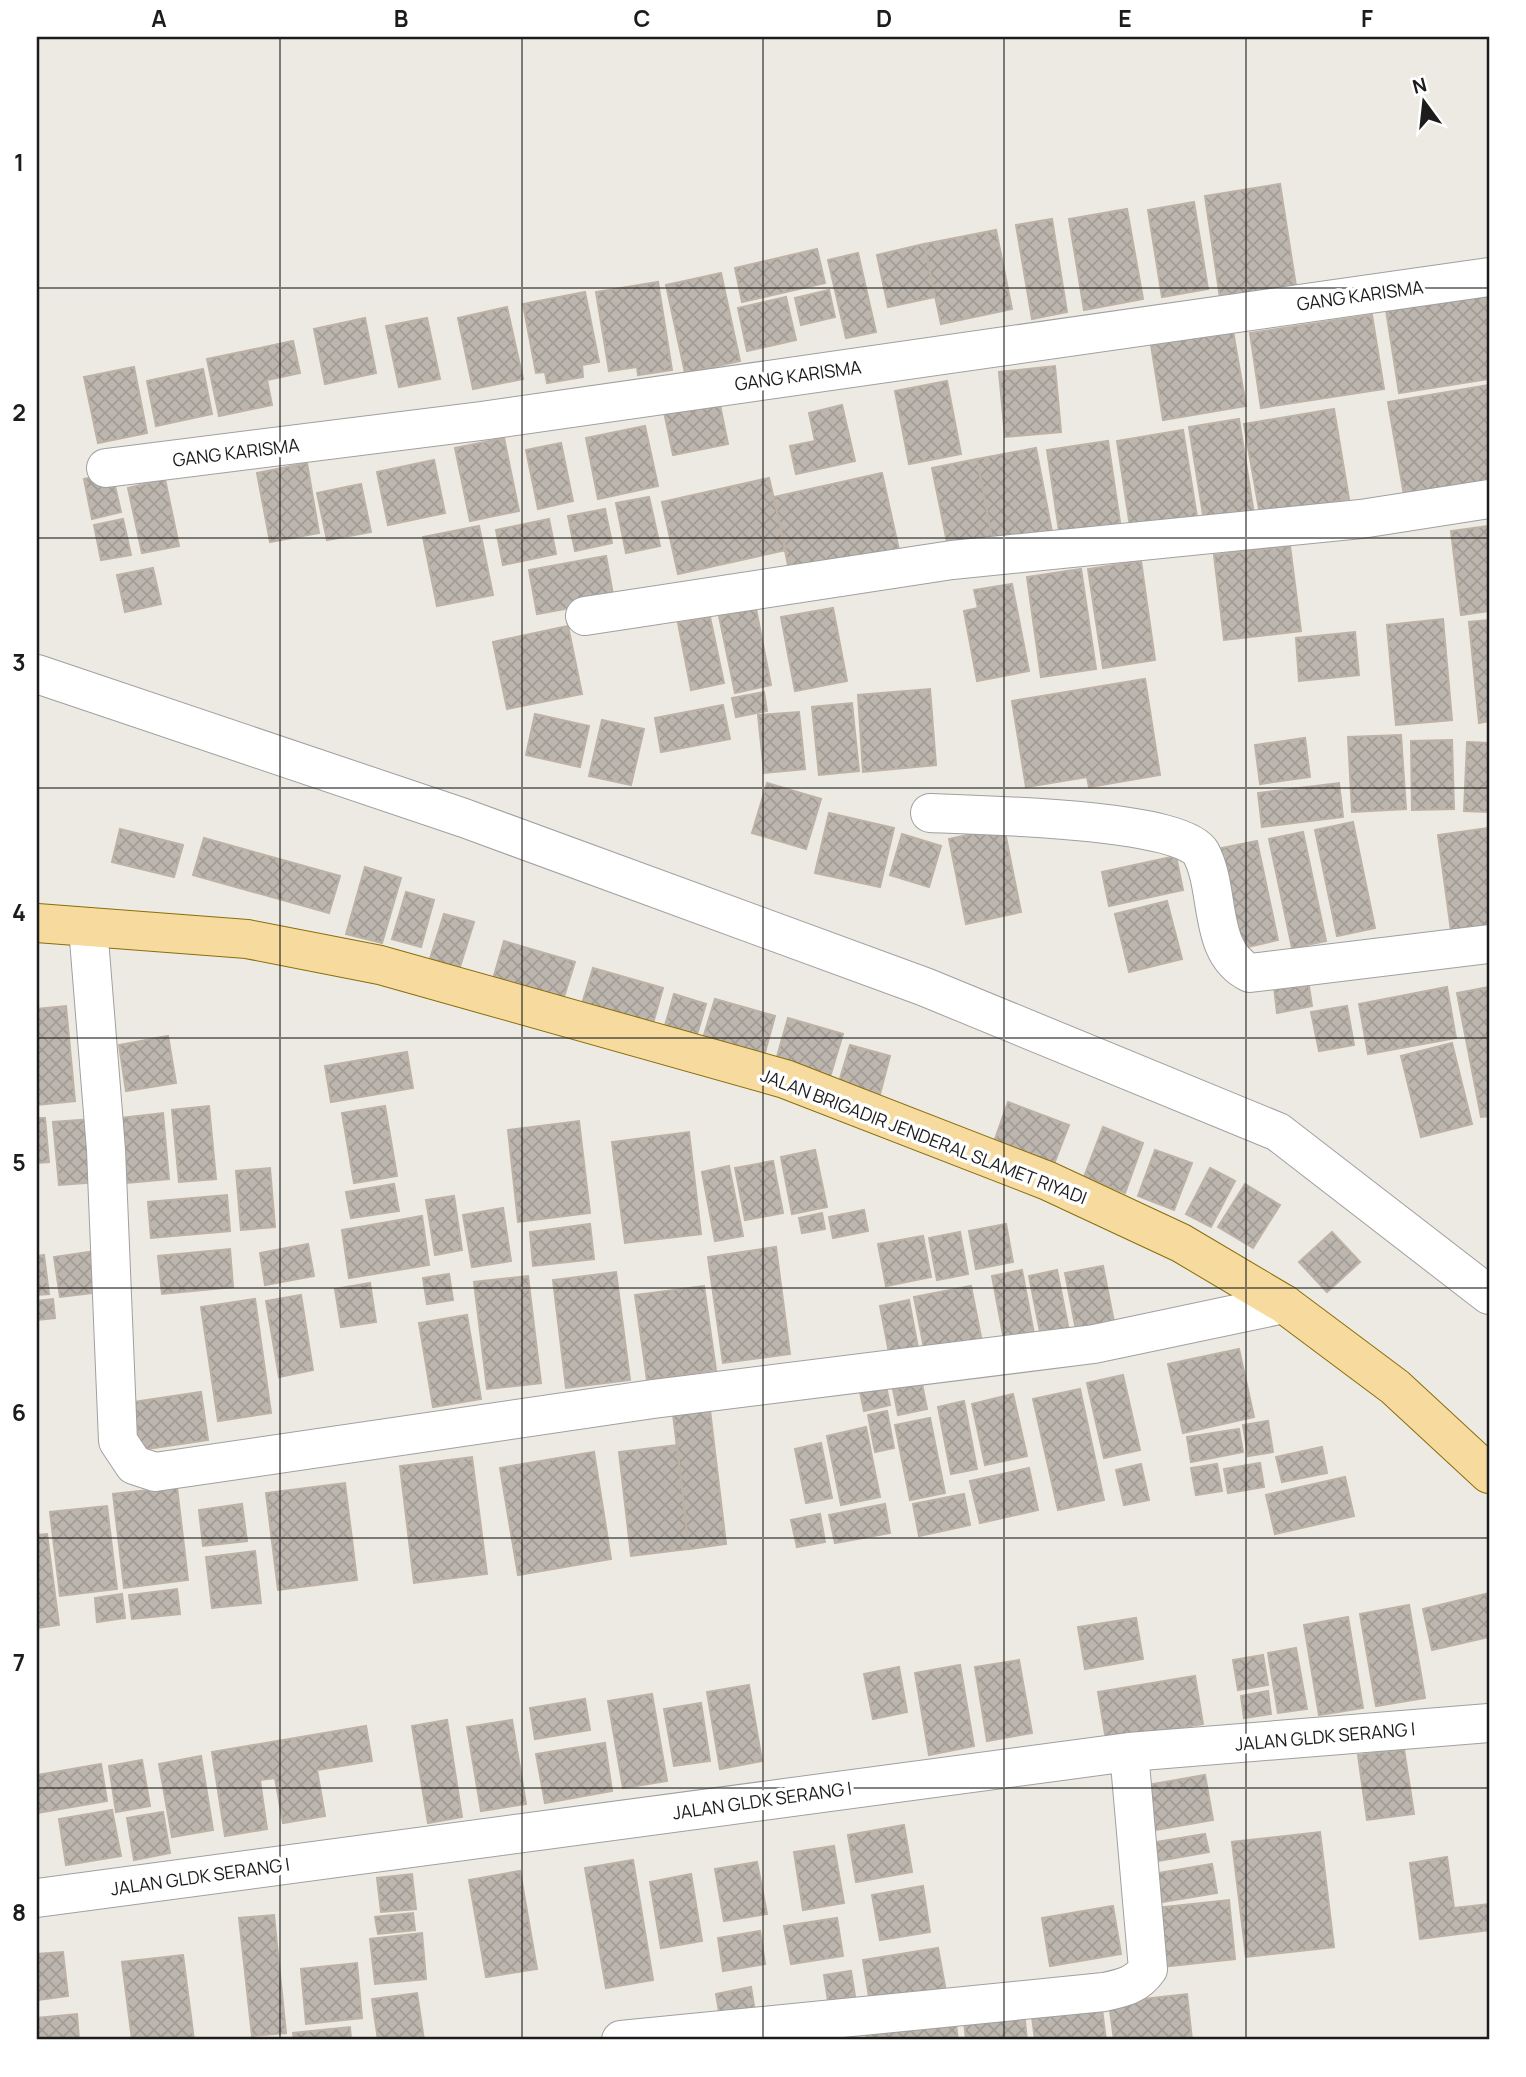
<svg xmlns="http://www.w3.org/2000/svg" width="1526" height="2077" font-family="Manrope,sans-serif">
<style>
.building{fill:url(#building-cross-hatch);stroke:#bdb2a5;stroke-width:2}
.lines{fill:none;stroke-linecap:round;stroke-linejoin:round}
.minor-casing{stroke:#a0a0a0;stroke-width:40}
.major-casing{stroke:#8a6e09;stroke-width:40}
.minor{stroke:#fff;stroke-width:38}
.major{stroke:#f6da9e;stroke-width:38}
.grid{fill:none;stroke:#1c1c1c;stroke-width:2;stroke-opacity:0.55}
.labels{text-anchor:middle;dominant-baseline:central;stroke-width:7;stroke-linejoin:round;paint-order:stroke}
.street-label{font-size:18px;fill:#1c1c1c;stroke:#fff}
.neatline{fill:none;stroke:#1c1c1c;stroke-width:2.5}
.grid-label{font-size:23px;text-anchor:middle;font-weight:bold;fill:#1c1c1c}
</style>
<defs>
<pattern id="building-cross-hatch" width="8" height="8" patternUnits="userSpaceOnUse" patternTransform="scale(1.75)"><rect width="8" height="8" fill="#bdb6af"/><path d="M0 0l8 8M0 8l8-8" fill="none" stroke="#a29c96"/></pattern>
</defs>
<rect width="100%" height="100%" fill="#eceae2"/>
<path class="building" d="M 1280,184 L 1296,286 L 1220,298 L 1205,196 Z
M 1194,202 L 1208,289 L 1162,297 L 1148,210 Z
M 1127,209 L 1143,299 L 1084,310 L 1069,219 Z
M 1052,219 L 1067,312 L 1032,319 L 1016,225 Z
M 996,230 L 1012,309 L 941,324 L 924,244 Z
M 924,244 L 935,297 L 888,307 L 877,255 Z
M 817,249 L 825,283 L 742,302 L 735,268 Z
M 858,253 L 876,332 L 846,338 L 828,260 Z
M 721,273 L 740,361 L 685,373 L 666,285 Z
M 658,282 L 672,370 L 638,375 L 637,367 L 609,371 L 596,292 Z
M 829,290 L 835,317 L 801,325 L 795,298 Z
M 585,292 L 599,362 L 582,365 L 583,377 L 547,383 L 545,372 L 536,373 L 523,304 Z
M 1489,294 L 1489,379 L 1399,393 L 1386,310 Z
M 786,297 L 796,340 L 747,351 L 738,308 Z
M 507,307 L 523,379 L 473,389 L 458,318 Z
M 1372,315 L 1384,389 L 1261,408 L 1250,333 Z
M 365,318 L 376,373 L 325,384 L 314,329 Z
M 427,318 L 440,379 L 399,387 L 386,326 Z
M 1233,331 L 1246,406 L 1163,420 L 1151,345 Z
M 293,341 L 300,373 L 267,380 L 272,405 L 219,416 L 207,359 Z
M 1055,366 L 1061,432 L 1005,437 L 999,372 Z
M 134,367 L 147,433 L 98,443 L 84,377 Z
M 203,369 L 212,414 L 156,426 L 147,381 Z
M 947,381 L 961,454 L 909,464 L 895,391 Z
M 1489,385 L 1489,486 L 1405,501 L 1388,402 Z
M 719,400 L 728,444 L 673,455 L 664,412 Z
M 842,405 L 855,461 L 796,474 L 790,446 L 815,441 L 809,413 Z
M 1334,409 L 1349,499 L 1260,515 L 1244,424 Z
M 1239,419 L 1254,514 L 1204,521 L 1189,427 Z
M 645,426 L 658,486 L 598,499 L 586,438 Z
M 1183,430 L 1197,517 L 1130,527 L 1117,441 Z
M 504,438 L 519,511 L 470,521 L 455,448 Z
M 1108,441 L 1121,529 L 1060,538 L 1047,450 Z
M 561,443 L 573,501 L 538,509 L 526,450 Z
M 1036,448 L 1052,532 L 993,543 L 977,459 Z
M 977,459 L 993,543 L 949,552 L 932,468 Z
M 434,460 L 445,513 L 388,525 L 377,472 Z
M 307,463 L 319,533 L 270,542 L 257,473 Z
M 112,473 L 121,512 L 92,519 L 84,479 Z
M 882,473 L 899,550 L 790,575 L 774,497 Z
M 769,478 L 786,550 L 678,574 L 662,502 Z
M 165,479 L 179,546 L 142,553 L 128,488 Z
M 361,484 L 371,532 L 327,540 L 317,493 Z
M 649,497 L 660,546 L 626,553 L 616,503 Z
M 605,509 L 612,543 L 575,551 L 568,516 Z
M 123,519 L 131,555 L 101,560 L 94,525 Z
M 549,519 L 556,554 L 503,565 L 496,530 Z
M 479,526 L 493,595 L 437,606 L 423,537 Z
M 1489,526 L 1489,611 L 1461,615 L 1451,531 Z
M 1290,546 L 1301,631 L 1224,640 L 1214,555 Z
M 606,556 L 614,600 L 537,614 L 529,570 Z
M 1141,561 L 1155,660 L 1103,668 L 1088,569 Z
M 153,568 L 161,604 L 125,612 L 117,575 Z
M 1081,569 L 1096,669 L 1041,677 L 1027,577 Z
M 1012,584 L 1029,671 L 977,681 L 964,611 L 978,608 L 974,590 Z
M 833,608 L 847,681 L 795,691 L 781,617 Z
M 756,609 L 771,685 L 735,693 L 719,616 Z
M 710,617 L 724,683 L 691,690 L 678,623 Z
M 1443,619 L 1452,720 L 1396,725 L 1387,625 Z
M 1489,620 L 1489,721 L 1479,723 L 1469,622 Z
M 568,626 L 582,694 L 507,709 L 493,642 Z
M 1355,632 L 1359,675 L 1299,681 L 1296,638 Z
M 1145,679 L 1160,775 L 1089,787 L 1087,777 L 1026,787 L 1012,701 Z
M 930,689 L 936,765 L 863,772 L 858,695 Z
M 764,692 L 767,711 L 736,717 L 732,698 Z
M 852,703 L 859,771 L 819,775 L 812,707 Z
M 723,705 L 730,739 L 661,752 L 655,718 Z
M 799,712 L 805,769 L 764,773 L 758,715 Z
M 535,714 L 589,726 L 580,767 L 526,755 Z
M 602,720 L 644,729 L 631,785 L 589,776 Z
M 1401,735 L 1406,809 L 1352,812 L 1348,737 Z
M 1305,738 L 1310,777 L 1260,784 L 1255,745 Z
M 1452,740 L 1454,809 L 1412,810 L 1411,741 Z
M 1467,742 L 1489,743 L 1489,812 L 1464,811 Z
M 767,783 L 821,799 L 806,849 L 752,833 Z
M 1339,783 L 1343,817 L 1262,827 L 1258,793 Z
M 829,813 L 894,828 L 880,887 L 815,873 Z
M 1353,822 L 1375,928 L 1337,936 L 1315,830 Z
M 1004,827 L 1021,912 L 966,924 L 949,839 Z
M 1489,828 L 1489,926 L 1451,931 L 1438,835 Z
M 120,829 L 183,845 L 174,877 L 112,862 Z
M 1303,832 L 1326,941 L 1292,948 L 1269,839 Z
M 902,834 L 941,846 L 929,887 L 890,875 Z
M 204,838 L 340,876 L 329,913 L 193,875 Z
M 1257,841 L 1278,940 L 1239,949 L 1217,849 Z
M 1176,856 L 1183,890 L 1109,906 L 1102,872 Z
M 365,867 L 401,878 L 382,943 L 346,934 Z
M 406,892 L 434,900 L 421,947 L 392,939 Z
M 1167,901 L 1182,959 L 1129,972 L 1115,914 Z
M 444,914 L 474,922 L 459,970 L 429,962 Z
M 504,941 L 575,962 L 563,1000 L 493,979 Z
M 593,968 L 663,988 L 652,1027 L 581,1007 Z
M 1308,980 L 1312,1006 L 1277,1013 L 1274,987 Z
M 1447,987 L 1456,1038 L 1368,1054 L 1359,1004 Z
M 1489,987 L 1489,1116 L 1481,1117 L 1457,993 Z
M 674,994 L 706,1004 L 696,1038 L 664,1029 Z
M 715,999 L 775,1016 L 764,1056 L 703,1038 Z
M 66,1006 L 75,1101 L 37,1105 L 37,1009 Z
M 1347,1006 L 1354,1045 L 1319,1051 L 1311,1012 Z
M 788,1018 L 843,1034 L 830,1077 L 776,1060 Z
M 168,1036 L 176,1083 L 126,1091 L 119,1045 Z
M 1452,1043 L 1472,1124 L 1421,1137 L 1401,1056 Z
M 850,1045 L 890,1056 L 880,1094 L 839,1082 Z
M 407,1052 L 413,1088 L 331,1102 L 325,1066 Z
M 1008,1102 L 1069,1125 L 1054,1164 L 994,1142 Z
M 209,1106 L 216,1179 L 179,1182 L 172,1110 Z
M 385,1106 L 397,1176 L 354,1183 L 342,1113 Z
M 163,1113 L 169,1179 L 127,1183 L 121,1118 Z
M 37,1118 L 45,1118 L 49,1162 L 37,1163 Z
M 93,1119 L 98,1182 L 59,1185 L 53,1122 Z
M 579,1121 L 590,1213 L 518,1222 L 508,1130 Z
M 1103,1127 L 1143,1143 L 1125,1193 L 1084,1177 Z
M 689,1132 L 701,1234 L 625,1243 L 612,1142 Z
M 815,1150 L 827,1207 L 792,1214 L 781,1157 Z
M 1155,1150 L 1192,1163 L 1174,1210 L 1138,1196 Z
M 773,1161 L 783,1213 L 745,1220 L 735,1168 Z
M 729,1166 L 743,1236 L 715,1241 L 702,1172 Z
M 270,1168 L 275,1227 L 241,1230 L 236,1171 Z
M 1210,1168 L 1235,1181 L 1211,1227 L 1186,1214 Z
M 394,1184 L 399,1211 L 351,1218 L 346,1192 Z
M 1245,1184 L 1280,1205 L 1253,1248 L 1218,1227 Z
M 227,1195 L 230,1231 L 151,1238 L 148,1202 Z
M 454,1196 L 462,1250 L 435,1255 L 426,1200 Z
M 503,1208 L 511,1261 L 472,1267 L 463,1215 Z
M 864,1210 L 868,1231 L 833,1238 L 829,1217 Z
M 822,1213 L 825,1229 L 802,1233 L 799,1218 Z
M 422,1216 L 429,1265 L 349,1278 L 342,1230 Z
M 590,1224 L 594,1259 L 533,1266 L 530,1232 Z
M 1006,1224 L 1013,1262 L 976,1269 L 969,1231 Z
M 960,1232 L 968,1274 L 937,1280 L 929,1238 Z
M 1332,1232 L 1360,1262 L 1327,1292 L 1299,1262 Z
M 923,1236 L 931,1277 L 886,1286 L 878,1244 Z
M 308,1244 L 314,1276 L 265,1285 L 260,1253 Z
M 776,1247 L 790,1354 L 723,1363 L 708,1257 Z
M 230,1249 L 233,1287 L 162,1294 L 158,1256 Z
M 96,1251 L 102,1292 L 60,1297 L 54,1257 Z
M 44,1255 L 49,1294 L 37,1295 L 37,1256 Z
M 1103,1266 L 1115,1327 L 1077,1335 L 1065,1273 Z
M 1022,1270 L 1035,1339 L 1005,1345 L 992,1276 Z
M 1057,1270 L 1070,1336 L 1042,1342 L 1029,1276 Z
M 616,1272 L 630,1380 L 566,1388 L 553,1280 Z
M 449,1274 L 453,1300 L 427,1304 L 423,1278 Z
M 528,1276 L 541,1383 L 487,1389 L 474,1282 Z
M 370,1283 L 376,1322 L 341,1327 L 335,1289 Z
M 704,1286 L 716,1370 L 647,1380 L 635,1295 Z
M 971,1286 L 982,1342 L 925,1353 L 914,1297 Z
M 301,1295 L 313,1370 L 279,1377 L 266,1301 Z
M 53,1299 L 55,1318 L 37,1320 L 37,1301 Z
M 255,1299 L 271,1413 L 218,1421 L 201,1307 Z
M 909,1300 L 919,1353 L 890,1358 L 880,1306 Z
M 467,1315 L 481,1399 L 433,1407 L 419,1323 Z
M 1239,1349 L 1254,1417 L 1183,1433 L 1168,1364 Z
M 1123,1375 L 1140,1450 L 1104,1458 L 1087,1383 Z
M 922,1384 L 927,1409 L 898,1415 L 893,1389 Z
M 886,1386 L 890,1405 L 864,1411 L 860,1392 Z
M 1080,1389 L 1104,1500 L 1058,1510 L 1033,1399 Z
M 201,1392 L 208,1440 L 140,1450 L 133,1402 Z
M 1013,1394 L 1027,1456 L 985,1465 L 972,1404 Z
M 964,1401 L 977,1469 L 951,1474 L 938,1407 Z
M 710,1410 L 726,1544 L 689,1549 L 673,1414 Z
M 887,1411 L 894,1448 L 875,1452 L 868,1415 Z
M 930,1418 L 945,1493 L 910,1500 L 895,1425 Z
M 1268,1421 L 1273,1452 L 1248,1456 L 1243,1425 Z
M 866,1427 L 880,1497 L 841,1505 L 827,1436 Z
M 1239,1429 L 1243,1452 L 1191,1462 L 1187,1437 Z
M 821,1443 L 832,1498 L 806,1503 L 795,1449 Z
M 677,1445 L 689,1549 L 631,1556 L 619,1452 Z
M 1322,1447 L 1327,1473 L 1282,1482 L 1276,1457 Z
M 594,1452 L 611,1559 L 518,1575 L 500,1468 Z
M 472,1457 L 487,1574 L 414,1583 L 400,1466 Z
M 1260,1463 L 1264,1487 L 1228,1493 L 1224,1469 Z
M 1141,1464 L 1149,1500 L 1124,1505 L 1116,1470 Z
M 1217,1464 L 1222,1491 L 1196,1495 L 1191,1468 Z
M 1029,1468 L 1038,1510 L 980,1523 L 970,1481 Z
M 1345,1477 L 1354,1516 L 1275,1534 L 1266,1495 Z
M 345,1483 L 357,1580 L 278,1590 L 266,1493 Z
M 177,1487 L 188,1580 L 124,1588 L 113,1494 Z
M 964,1494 L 970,1525 L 919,1536 L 913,1504 Z
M 242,1504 L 247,1541 L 203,1546 L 199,1510 Z
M 885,1504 L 890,1533 L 835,1543 L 829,1515 Z
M 107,1506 L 117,1589 L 60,1596 L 50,1512 Z
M 820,1514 L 825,1542 L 797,1547 L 791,1520 Z
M 47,1534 L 59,1625 L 37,1628 L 37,1535 Z
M 255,1551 L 261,1603 L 212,1608 L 206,1557 Z
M 177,1589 L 180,1614 L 132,1619 L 129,1595 Z
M 1489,1593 L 1489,1637 L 1432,1650 L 1423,1609 Z
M 122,1594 L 125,1618 L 97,1622 L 95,1598 Z
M 1409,1605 L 1425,1698 L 1376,1706 L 1360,1614 Z
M 1348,1617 L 1363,1708 L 1319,1715 L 1304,1625 Z
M 1136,1618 L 1143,1659 L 1085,1669 L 1078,1627 Z
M 1296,1648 L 1307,1709 L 1278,1713 L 1268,1653 Z
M 1263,1655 L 1268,1685 L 1238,1690 L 1233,1660 Z
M 1019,1660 L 1032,1733 L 987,1741 L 975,1667 Z
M 960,1665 L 974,1746 L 929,1755 L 915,1673 Z
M 899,1667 L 907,1712 L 873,1719 L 864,1674 Z
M 1195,1676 L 1203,1724 L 1106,1740 L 1098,1692 Z
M 749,1685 L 762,1761 L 720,1769 L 707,1692 Z
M 1268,1691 L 1271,1714 L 1244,1718 L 1241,1696 Z
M 652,1694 L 667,1781 L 623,1788 L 608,1701 Z
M 585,1699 L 590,1730 L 535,1739 L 530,1708 Z
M 701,1703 L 710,1761 L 674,1766 L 664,1709 Z
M 447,1720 L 462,1817 L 428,1823 L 412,1726 Z
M 512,1720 L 526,1804 L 481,1811 L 467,1727 Z
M 366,1726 L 372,1761 L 317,1770 L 325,1816 L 283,1823 L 275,1778 L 260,1780 L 267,1829 L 225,1836 L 212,1752 Z
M 605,1743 L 612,1791 L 545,1803 L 536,1754 Z
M 1404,1749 L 1414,1814 L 1367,1820 L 1358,1755 Z
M 201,1756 L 213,1830 L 172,1837 L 159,1764 Z
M 142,1760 L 150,1806 L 116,1812 L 109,1766 Z
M 101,1764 L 107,1801 L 37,1813 L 37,1775 Z
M 1205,1775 L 1213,1820 L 1155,1830 L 1147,1785 Z
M 112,1810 L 121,1856 L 66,1865 L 59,1819 Z
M 163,1812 L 170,1853 L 134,1860 L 127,1818 Z
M 904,1825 L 912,1872 L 856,1882 L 848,1835 Z
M 1320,1832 L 1334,1947 L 1246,1957 L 1232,1842 Z
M 1205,1834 L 1209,1852 L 1158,1861 L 1156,1842 Z
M 834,1846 L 844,1903 L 803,1910 L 794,1852 Z
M 1447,1857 L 1454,1908 L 1489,1904 L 1489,1930 L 1420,1939 L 1410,1863 Z
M 633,1860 L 653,1980 L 606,1988 L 585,1868 Z
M 757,1862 L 767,1914 L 724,1921 L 715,1869 Z
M 1212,1864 L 1217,1893 L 1162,1902 L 1158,1873 Z
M 520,1871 L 537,1969 L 486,1977 L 469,1880 Z
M 412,1874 L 416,1909 L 381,1912 L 377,1878 Z
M 691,1874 L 702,1941 L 661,1948 L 650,1882 Z
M 923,1886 L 930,1932 L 880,1940 L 872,1895 Z
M 1229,1900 L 1235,1959 L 1162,1967 L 1156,1908 Z
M 1113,1906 L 1121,1954 L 1050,1966 L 1042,1918 Z
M 413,1913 L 415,1930 L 378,1934 L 375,1917 Z
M 274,1915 L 286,2033 L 252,2036 L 239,1918 Z
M 837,1918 L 843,1956 L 791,1964 L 784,1926 Z
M 760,1931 L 765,1964 L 723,1971 L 718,1938 Z
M 422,1933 L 426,1979 L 375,1984 L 370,1939 Z
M 938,1948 L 947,1997 L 871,2009 L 863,1960 Z
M 63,1952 L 68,1996 L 37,2000 L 37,1954 Z
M 183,1955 L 194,2040 L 132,2040 L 122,1962 Z
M 357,1963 L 362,2018 L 306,2024 L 301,1969 Z
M 851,1971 L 855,1996 L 828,2001 L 824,1975 Z
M 751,1987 L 755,2012 L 720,2017 L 716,1994 Z
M 417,1993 L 424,2040 L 378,2040 L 372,1999 Z
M 1187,1994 L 1192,2040 L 1114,2040 L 1109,2003 Z
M 1102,2009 L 1106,2040 L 1035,2040 L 1032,2017 Z
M 1024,2012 L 1027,2040 L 966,2040 L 964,2020 Z
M 77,2014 L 79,2040 L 37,2040 L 37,2018 Z
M 955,2017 L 958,2040 L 867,2040 L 865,2028 Z
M 350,2027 L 351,2040 L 294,2040 L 293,2033 Z"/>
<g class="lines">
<defs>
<path id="minor" d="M 106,468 L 481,421 L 1489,277
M 585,616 L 952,560 L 1361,519 L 1489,499
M 37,674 L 464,818 L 925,987 L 1278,1132 L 1489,1295
M 930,813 C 974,815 1181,818 1201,853 C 1221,890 1207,952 1250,973 L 1489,944
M 88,927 L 106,1150 L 118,1441 L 134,1465 L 155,1472 L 653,1399 L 1094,1344 L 1284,1304
M 37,1898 L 1129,1752 L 1489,1723
M 621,2040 L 1104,1992 C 1123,1988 1137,1985 1148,1969 L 1129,1752"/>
<path id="major" d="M 37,923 L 247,939 L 380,965 L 785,1079 L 1048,1181 L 1181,1243 L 1284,1304 L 1395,1387 L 1489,1474"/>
</defs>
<use href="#minor" class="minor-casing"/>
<use href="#major" class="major-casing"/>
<use href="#minor" class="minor"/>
<use href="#major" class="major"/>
</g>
<path class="grid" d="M 280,37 L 280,2040M 522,37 L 522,2040M 763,37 L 763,2040M 1004,37 L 1004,2040M 1246,37 L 1246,2040M 37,288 L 1489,288M 37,538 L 1489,538M 37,788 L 1489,788M 37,1038 L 1489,1038M 37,1288 L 1489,1288M 37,1538 L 1489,1538M 37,1788 L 1489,1788"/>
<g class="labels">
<g class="street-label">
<text transform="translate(1360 295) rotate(-8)">GANG KARISMA</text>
<text transform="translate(798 375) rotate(-8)">GANG KARISMA</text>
<text transform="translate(236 452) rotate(-7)">GANG KARISMA</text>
<text transform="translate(924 1136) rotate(21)">JALAN BRIGADIR JENDERAL SLAMET RIYADI</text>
<text transform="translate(1325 1736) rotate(-5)">JALAN GLDK SERANG I</text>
<text transform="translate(762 1800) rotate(-8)">JALAN GLDK SERANG I</text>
<text transform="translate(200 1876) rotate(-8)">JALAN GLDK SERANG I</text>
</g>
</g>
<rect width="1526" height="2077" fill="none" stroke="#ffffff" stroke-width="77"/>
<g transform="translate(1424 102) rotate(345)" stroke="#ffffff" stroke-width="5" paint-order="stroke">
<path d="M0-5L12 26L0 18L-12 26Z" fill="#1c1c1c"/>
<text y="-10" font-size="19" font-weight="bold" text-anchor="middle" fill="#1c1c1c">N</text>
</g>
<rect x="38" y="38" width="1450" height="2000" class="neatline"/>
<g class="grid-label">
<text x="159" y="27">A</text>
<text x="401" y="27">B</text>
<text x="642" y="27">C</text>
<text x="884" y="27">D</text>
<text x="1125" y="27">E</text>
<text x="1367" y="27">F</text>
<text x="19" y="171">1</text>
<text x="19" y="421">2</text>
<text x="19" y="671">3</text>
<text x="19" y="921">4</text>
<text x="19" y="1171">5</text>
<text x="19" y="1421">6</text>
<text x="19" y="1671">7</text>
<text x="19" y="1921">8</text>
</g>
</svg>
